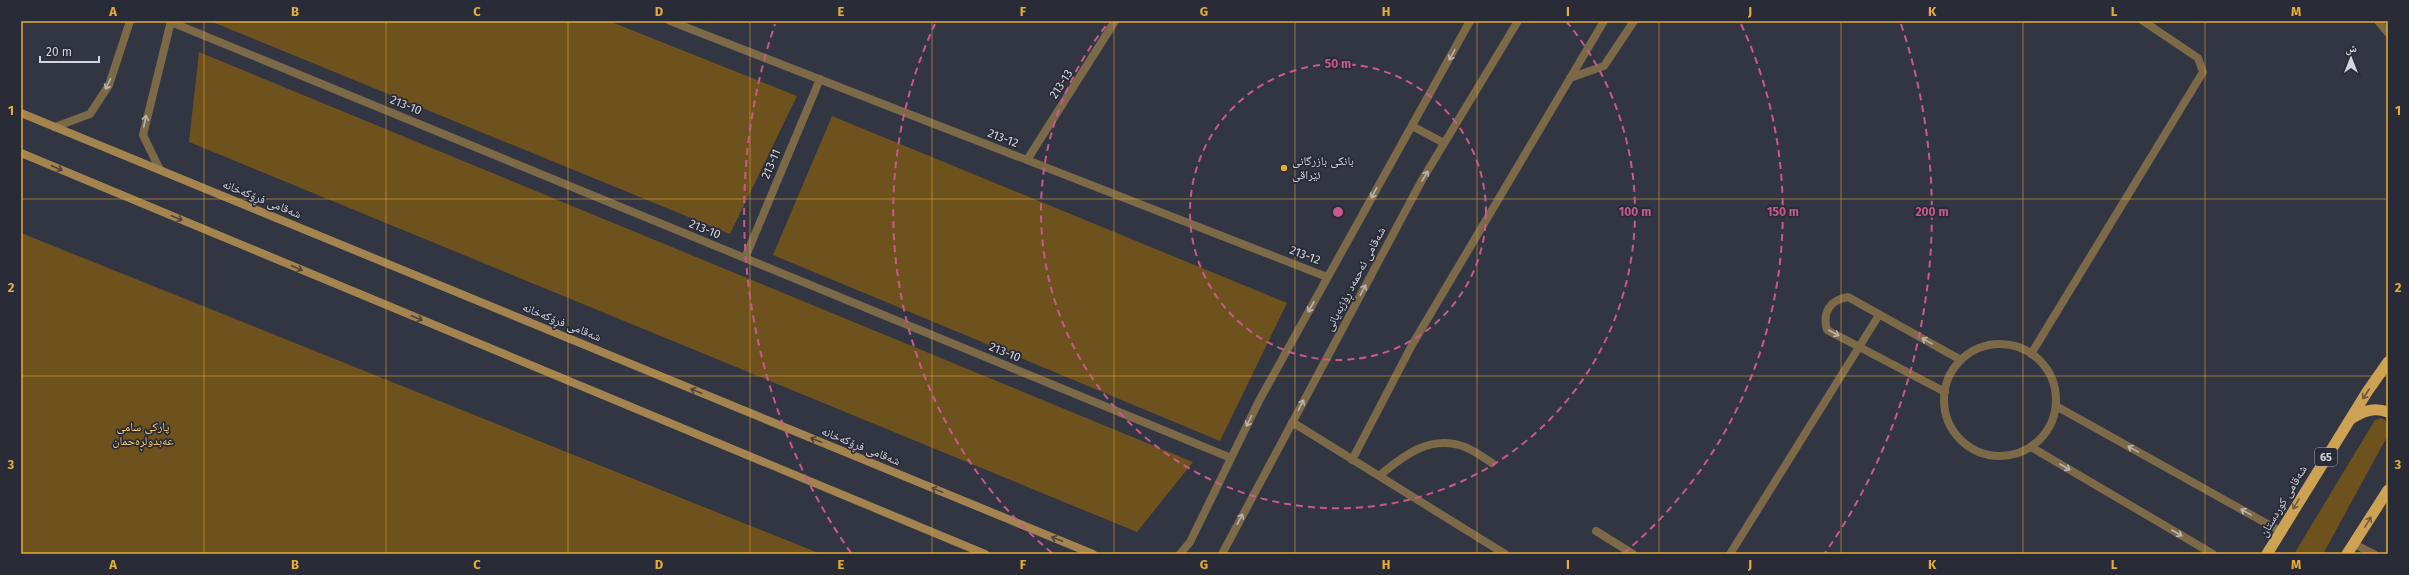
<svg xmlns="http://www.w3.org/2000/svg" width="2409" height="575" font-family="'Fira Sans','Noto Naskh Arabic',sans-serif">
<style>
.green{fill:#6d521d}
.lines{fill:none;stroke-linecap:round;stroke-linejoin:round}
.service{stroke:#7c6948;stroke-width:8}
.minor{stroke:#7c6948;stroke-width:8}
.tertiary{stroke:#7c6948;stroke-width:8}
.secondary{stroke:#a3844e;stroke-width:8}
.trunk{stroke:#cea253;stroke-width:11}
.oneway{stroke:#bab5b1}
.oneway2{stroke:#4e463e}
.oneway3{stroke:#6b5b42}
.grid{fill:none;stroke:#e6ac36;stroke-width:1;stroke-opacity:0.55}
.ring{fill:none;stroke:#c85a89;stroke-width:2;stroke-dasharray:7 5}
.poi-dot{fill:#e6ac36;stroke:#292b37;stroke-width:1.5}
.labels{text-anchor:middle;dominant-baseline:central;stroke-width:3.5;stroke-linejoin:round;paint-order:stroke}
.shield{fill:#292b37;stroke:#a1a3ac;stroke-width:1}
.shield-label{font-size:11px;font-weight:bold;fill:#d4d6de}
.street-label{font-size:12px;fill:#d4d6de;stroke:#292b37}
.poi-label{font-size:12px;fill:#d4d6de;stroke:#292b37;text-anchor:start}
.park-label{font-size:12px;fill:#fbcb73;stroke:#292b37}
.centre{fill:#c85a89;stroke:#292b37;stroke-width:2}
.ring-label{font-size:12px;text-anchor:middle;font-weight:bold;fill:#c85a89;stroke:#292b37;stroke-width:3.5;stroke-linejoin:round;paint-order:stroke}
.neatline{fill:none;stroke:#e6ac36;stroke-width:1.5}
.grid-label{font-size:13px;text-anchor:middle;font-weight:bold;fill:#e6ac36}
</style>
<rect width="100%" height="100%" fill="#323542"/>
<path class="green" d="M 210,21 L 609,21 L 797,96 L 730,234 Z
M 199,52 L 1193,462 L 1137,532 L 189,142 Z
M 832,116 L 1287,303 L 1220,441 L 773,255 Z
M 21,233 L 821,554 L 21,554 Z
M 2381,418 L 2388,422 L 2388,435 L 2323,554 L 2294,554 L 2375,420 Z"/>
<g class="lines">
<path class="service" d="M 1570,78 L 1604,66 L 1634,21
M1944 400a56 56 0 1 1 112 0a56 56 0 1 1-112 0Z
M 2031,354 L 2203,72 L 2198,58 L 2143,21
M 1945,392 L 1827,330 C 1822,312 1830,300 1848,297 L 1961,360
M 2056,406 L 2280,531
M 1292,422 L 1505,554
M 2031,447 L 2213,554
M 1352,460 L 1412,345 L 1604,21
M 1379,476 C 1404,455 1431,434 1465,447 C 1475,451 1484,458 1492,463
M 1596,531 L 1633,554
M 2354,544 L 2374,554
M 1730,554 L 1879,315"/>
<path class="minor" d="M 670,21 L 1327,277
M 2378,21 L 2388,33
M 171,22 L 1231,458
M 1027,160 L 1115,21
M 745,258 L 820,79"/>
<path class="tertiary" d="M 1412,126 L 1444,143
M 55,127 L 90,114 L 109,85 L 130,21
M 160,170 L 143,135 L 171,21
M 1180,554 L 1190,542 L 1260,399 L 1470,21
M 1222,554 L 1422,180 L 1518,21"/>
<path class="secondary" d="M 21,113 L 1093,554
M 21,153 L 985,554"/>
<path class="trunk" d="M 2351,419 C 2363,411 2374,407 2388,412
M 2267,554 L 2367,392 L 2388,362
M 2347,554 L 2388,490"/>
</g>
<defs><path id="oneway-shaft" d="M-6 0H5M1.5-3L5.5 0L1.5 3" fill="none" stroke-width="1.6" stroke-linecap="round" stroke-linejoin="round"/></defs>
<g class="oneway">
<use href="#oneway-shaft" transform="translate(1452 55) rotate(118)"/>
<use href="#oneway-shaft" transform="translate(108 84) rotate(116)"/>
<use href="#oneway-shaft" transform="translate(145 121) rotate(-78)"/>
<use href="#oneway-shaft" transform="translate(1425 176) rotate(-60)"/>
<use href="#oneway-shaft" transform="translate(1374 193) rotate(118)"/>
<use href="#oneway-shaft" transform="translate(1363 290) rotate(-62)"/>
<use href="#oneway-shaft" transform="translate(1311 307) rotate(119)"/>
<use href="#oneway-shaft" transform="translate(1834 333) rotate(28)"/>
<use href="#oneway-shaft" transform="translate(1927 341) rotate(-151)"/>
<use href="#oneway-shaft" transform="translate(1301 405) rotate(-62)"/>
<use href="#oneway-shaft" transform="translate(1249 421) rotate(116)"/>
<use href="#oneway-shaft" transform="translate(2133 449) rotate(-151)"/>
<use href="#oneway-shaft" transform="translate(2065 467) rotate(30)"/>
<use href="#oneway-shaft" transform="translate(2246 512) rotate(-151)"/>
<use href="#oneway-shaft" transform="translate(1240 519) rotate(-62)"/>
<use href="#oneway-shaft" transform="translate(2177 533) rotate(30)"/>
</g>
<g class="oneway2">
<use href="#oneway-shaft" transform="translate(57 168) rotate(23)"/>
<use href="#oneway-shaft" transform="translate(177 218) rotate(23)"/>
<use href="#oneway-shaft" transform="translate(297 268) rotate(23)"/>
<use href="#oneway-shaft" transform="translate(417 318) rotate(23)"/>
<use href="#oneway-shaft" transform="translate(696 391) rotate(-158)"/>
<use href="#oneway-shaft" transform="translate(816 440) rotate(-158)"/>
<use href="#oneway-shaft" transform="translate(937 490) rotate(-158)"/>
<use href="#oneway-shaft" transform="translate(1057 539) rotate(-158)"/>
</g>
<g class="oneway3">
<use href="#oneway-shaft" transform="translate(2366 394) rotate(123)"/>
<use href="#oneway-shaft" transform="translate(2296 504) rotate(121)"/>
<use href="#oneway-shaft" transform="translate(2368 522) rotate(-58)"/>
</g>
<path class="grid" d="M 204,21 L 204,554M 386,21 L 386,554M 568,21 L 568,554M 750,21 L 750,554M 932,21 L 932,554M 1114,21 L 1114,554M 1295,21 L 1295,554M 1477,21 L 1477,554M 1659,21 L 1659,554M 1841,21 L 1841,554M 2023,21 L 2023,554M 2205,21 L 2205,554M 21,199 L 2388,199M 21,376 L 2388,376"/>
<g class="ring">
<circle cx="1338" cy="212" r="148"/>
<path d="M1566 21A297 297 0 1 1 1110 21"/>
<path d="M1052 553A445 445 0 0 1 935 24M1741 24A445 445 0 0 1 1624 553"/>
<path d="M851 553A594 594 0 0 1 775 24M1901 24A594 594 0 0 1 1825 553"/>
</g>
<circle class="poi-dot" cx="1284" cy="168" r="4"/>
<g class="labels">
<rect class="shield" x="2315" y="448" width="22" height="18" rx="3"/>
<g class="shield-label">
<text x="2326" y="457">65</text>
</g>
<g class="street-label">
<text transform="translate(1061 84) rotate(-57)">213-13</text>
<text transform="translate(406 105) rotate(22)">213-10</text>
<text transform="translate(1003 138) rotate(21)">213-12</text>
<text transform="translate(771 164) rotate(-67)">213-11</text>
<text transform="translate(262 199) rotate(22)">شەقامی فڕۆکەخانە</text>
<text transform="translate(705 229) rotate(22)">213-10</text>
<text transform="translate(1305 255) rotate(21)">213-12</text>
<text transform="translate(1355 279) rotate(-62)">شەقامی ئەحمەد ڕۆژبەیانی</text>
<text transform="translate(562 322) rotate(22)">شەقامی فڕۆکەخانە</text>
<text transform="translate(1005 352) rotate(22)">213-10</text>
<text transform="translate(861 446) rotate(22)">شەقامی فڕۆکەخانە</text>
<text transform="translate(2283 501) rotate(-59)">شەقامی کوردستان</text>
</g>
<g class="poi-label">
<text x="1292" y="161">بانکی بازرگانی<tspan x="1292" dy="14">ئێراقی</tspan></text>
</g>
<g class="park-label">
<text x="143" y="427">پارکی سامی<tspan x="143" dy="14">عەبدولڕەحمان</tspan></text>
</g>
</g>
<circle cx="1338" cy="212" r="6" class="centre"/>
<g class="ring-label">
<text x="1338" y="68">50 m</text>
<text x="1635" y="216">100 m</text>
<text x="1783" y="216">150 m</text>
<text x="1932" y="216">200 m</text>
</g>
<rect width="2409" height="575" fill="none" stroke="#292b37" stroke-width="44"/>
<g transform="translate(2351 58)" stroke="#292b37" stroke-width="3" paint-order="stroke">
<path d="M0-3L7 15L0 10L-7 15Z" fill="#d4d6de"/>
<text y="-6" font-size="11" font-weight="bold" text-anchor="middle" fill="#d4d6de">ش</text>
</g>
<path d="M40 56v6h59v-6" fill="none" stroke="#d4d6de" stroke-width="2"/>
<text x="46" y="56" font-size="12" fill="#d4d6de" stroke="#292b37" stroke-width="3" paint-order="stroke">20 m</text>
<rect x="22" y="22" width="2365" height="531" class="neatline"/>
<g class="grid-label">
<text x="113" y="16">A</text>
<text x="295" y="16">B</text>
<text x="477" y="16">C</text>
<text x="659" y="16">D</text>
<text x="841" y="16">E</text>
<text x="1023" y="16">F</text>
<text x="1204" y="16">G</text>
<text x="1386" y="16">H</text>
<text x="1568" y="16">I</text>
<text x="1750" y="16">J</text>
<text x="1932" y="16">K</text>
<text x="2114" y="16">L</text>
<text x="2296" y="16">M</text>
<text x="11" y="115">1</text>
<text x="2398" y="115">1</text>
<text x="11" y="292">2</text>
<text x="2398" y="292">2</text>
<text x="11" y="469">3</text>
<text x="2398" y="469">3</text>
<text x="113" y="569">A</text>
<text x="295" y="569">B</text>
<text x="477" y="569">C</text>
<text x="659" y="569">D</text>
<text x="841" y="569">E</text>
<text x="1023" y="569">F</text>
<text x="1204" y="569">G</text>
<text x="1386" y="569">H</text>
<text x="1568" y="569">I</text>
<text x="1750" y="569">J</text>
<text x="1932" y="569">K</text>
<text x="2114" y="569">L</text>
<text x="2296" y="569">M</text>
</g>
</svg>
